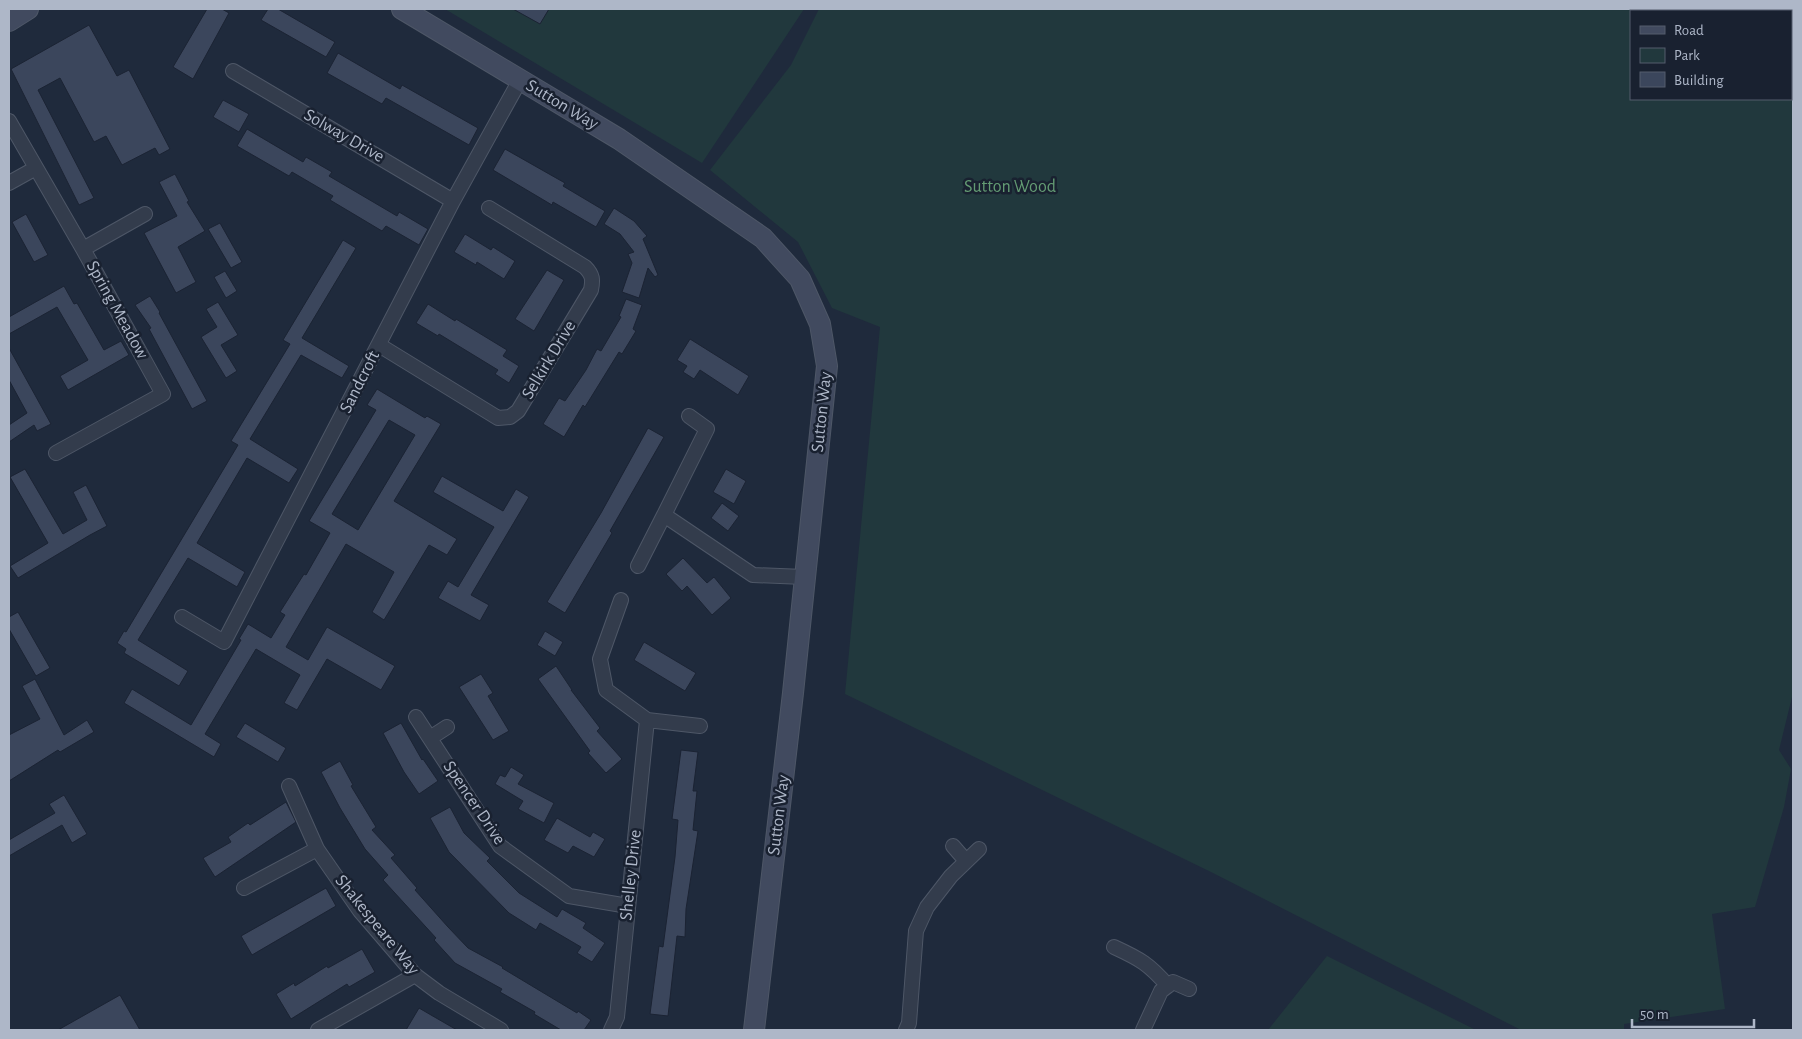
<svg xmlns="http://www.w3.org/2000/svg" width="1802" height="1039" font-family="'Alegreya Sans',sans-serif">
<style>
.green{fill:#21383d;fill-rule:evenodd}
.building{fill:#3b465c;stroke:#1b2333;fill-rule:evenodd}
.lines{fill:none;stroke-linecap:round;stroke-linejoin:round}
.street-casing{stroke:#4e5767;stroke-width:16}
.secondary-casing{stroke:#4e5767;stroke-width:22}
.street{stroke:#333c4c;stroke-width:14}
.secondary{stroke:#414a5f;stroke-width:20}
.labels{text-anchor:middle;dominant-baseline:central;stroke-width:5;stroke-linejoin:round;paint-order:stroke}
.street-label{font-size:18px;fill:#aeb7c8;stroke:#192130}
.park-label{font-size:18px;fill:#639b73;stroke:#192130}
</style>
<rect width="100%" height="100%" fill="#1f2a3c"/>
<path class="green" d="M 445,9 L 804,9 L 702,163 Z
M 819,9 L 1793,9 L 1793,693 L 1779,750 L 1791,769 L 1784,807 L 1755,907 L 1712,914 L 1725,1009 L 1624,1024 L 1624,1030 L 1521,1030 L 1211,872 L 845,694 L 880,327 L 832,308 L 798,242 L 710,170 L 791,65 ZM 1631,11 L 1791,11 L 1791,99 L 1631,99 Z
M 1327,956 L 1476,1030 L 1268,1030 Z"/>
<path class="building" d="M 207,9 L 222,9 L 229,13 L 193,79 L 173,67 Z
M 268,9 L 278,9 L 335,42 L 326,57 L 261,20 Z
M 513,9 L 549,9 L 540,24 Z
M 89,25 L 117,76 L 129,70 L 170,149 L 159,155 L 155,148 L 122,165 L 106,136 L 94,142 L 60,78 L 38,90 L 94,198 L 79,205 L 11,69 Z
M 338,53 L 400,89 L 402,85 L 478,128 L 469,145 L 386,98 L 382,104 L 327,73 Z
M 223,100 L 249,114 L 239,132 L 213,117 Z
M 247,129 L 303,162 L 306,157 L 332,172 L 329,176 L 397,216 L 399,212 L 428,229 L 419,245 L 386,226 L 382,231 L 330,200 L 333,196 L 292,172 L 289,176 L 237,146 Z
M 505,149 L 565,183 L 563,186 L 605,211 L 596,227 L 553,202 L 552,205 L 493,170 Z
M 175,174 L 189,201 L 187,202 L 205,231 L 178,247 L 196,282 L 176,293 L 144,233 L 177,216 L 159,182 Z
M 614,208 L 634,221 L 647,236 L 643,239 L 658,275 L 655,277 L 648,268 L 639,298 L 622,292 L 632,263 L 628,254 L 634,252 L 620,234 L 604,224 Z
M 26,214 L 48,255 L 34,262 L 12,222 Z
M 220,223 L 242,262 L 231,268 L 208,229 Z
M 465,234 L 491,250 L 493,247 L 515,261 L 504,279 L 477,262 L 476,265 L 454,252 Z
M 343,240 L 356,248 L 302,338 L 349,366 L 342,378 L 301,355 L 250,439 L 298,469 L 289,483 L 247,458 L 197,543 L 245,572 L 237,587 L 188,558 L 138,640 L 188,671 L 179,686 L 124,653 L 126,649 L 117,643 L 124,631 L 126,632 L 238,445 L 231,441 L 290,344 L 283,340 Z
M 547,270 L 564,280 L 534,331 L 515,319 Z
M 225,271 L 237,291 L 226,298 L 214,277 Z
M 64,286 L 74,304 L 77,303 L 104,350 L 121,341 L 129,355 L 68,390 L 60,376 L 88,360 L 57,307 L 9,334 L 9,317 Z
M 150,296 L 160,312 L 159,313 L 207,401 L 192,409 L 149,329 L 151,328 L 135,305 Z
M 626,299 L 642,305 L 633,329 L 636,331 L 622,354 L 619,352 L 585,407 L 583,405 L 564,437 L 543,424 L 559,398 L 565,401 L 586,370 L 597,349 L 601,351 L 621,317 L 619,316 Z
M 218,302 L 238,335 L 221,345 L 237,371 L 226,378 L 201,337 L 217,327 L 206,309 Z
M 428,304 L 455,321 L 456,319 L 507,350 L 503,356 L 519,366 L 509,383 L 495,374 L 498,370 L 439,334 L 438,336 L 416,323 Z
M 690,339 L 749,376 L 738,395 L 700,370 L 694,379 L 683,372 L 687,366 L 677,360 Z
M 9,348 L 51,424 L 37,431 L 34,425 L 9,442 L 9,425 L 27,413 L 9,380 Z
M 377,389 L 425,418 L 427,416 L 441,424 L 394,501 L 457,539 L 447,555 L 429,545 L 384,620 L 372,612 L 394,572 L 346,544 L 286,647 L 308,660 L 327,627 L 395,666 L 381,690 L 327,659 L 297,710 L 284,703 L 300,675 L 256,649 L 205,734 L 221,744 L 214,757 L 124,703 L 132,689 L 191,725 L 241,640 L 239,639 L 248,624 L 271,638 L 285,615 L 280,612 L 304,574 L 306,575 L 330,533 L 309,521 L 376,410 L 367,405 ZM 389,420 L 415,435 L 358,530 L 332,514 Z
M 648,428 L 664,437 L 610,531 L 612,533 L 565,613 L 547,602 L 601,513 Z
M 25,469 L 63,534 L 87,520 L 73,492 L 86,485 L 107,526 L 90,535 L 18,578 L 10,566 L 48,543 L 10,477 Z
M 726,469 L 746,481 L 734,504 L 713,492 Z
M 442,476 L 503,511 L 516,489 L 529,497 L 471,595 L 489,605 L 480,621 L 438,598 L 448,581 L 458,587 L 494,527 L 433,492 Z
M 722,503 L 739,516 L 728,531 L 711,518 Z
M 683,558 L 707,583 L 714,577 L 731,598 L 712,615 L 687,586 L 682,591 L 666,574 Z
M 18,612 L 50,668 L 36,676 L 9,629 L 9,617 Z
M 545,631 L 563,642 L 555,656 L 537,645 Z
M 644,642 L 696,673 L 685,691 L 634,660 Z
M 556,666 L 572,690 L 571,690 L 600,728 L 597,731 L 622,759 L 606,773 L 588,753 L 590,751 L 538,679 Z
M 481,674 L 493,693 L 488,696 L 509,731 L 493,740 L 459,687 Z
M 35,679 L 64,735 L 87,720 L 94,732 L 60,752 L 58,750 L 9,781 L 9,735 L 40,719 L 22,686 Z
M 245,723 L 286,748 L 278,762 L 236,737 Z
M 401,723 L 422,760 L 423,759 L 438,781 L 419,794 L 404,772 L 383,733 Z
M 681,750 L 698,752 L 693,791 L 697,791 L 693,830 L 698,831 L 686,909 L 685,937 L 677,936 L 668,1016 L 650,1014 L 659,946 L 663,947 L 675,857 L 678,820 L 672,819 Z
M 340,761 L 353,785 L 351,786 L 376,827 L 372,830 L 395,855 L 391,858 L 417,888 L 415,890 L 448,927 L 468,948 L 503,967 L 502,968 L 577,1013 L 578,1011 L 591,1020 L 584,1030 L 561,1030 L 534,1014 L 535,1012 L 500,992 L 502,989 L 455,963 L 434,940 L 436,938 L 383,880 L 388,875 L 365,849 L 340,808 L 321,772 Z
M 511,767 L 524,775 L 518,784 L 554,803 L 544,823 L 518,809 L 523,801 L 495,784 L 500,775 L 505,777 Z
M 64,795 L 87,834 L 72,843 L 62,825 L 9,856 L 9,840 L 55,813 L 49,804 Z
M 286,802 L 296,822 L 215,877 L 203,858 L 231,842 L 228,837 L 248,823 L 250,825 Z
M 450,807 L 464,833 L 490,858 L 487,861 L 519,893 L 557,917 L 562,909 L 586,923 L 583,928 L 605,943 L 592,962 L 577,953 L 581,947 L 540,923 L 536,930 L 509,913 L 449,852 L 430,818 Z
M 557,818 L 590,837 L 593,832 L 605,839 L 594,857 L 573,846 L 568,853 L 544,840 Z
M 326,888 L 336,906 L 252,955 L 241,936 Z
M 362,949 L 375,972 L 349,987 L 347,984 L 291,1019 L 276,994 L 294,983 L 295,986 L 327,966 L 328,968 Z
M 120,995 L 140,1030 L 58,1030 Z
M 419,1008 L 431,1015 L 457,1030 L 406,1030 Z"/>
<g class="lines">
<defs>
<path id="street" d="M 233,71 L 453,201
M 9,121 L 83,249 L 163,394 L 56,453
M 9,183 L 36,168
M 83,249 L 145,214
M 379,345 L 498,418 L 510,417 L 518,411 L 591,290 C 593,280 593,275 585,267 L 489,208
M 689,416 L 707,429 L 664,515 L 753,575 L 804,577
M 638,566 L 664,515
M 182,617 L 224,642 L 453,201 L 520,80
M 416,717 L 500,846 L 569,896 L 628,906
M 647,720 L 700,726
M 430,738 L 447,727
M 289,786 L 317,849 L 360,911 L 415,975 L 439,993 L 501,1030
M 953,846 L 966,861
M 244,888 L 317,849
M 1114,947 C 1140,959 1149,964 1168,986
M 318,1030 L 415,975
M 611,1030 L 617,1017 L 647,720 L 606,690 L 600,659 L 621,600
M 906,1030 L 909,1023 L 916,931 L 927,907 L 951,876 L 979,849
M 1143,1030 L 1161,991 L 1173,982 L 1189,989"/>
<path id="secondary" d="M 402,9 L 619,139 L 763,238 L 800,279 L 820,324 L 827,366 L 793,693 L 754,1030
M 9,21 L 28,9"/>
</defs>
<use href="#street" class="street-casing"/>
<use href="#secondary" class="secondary-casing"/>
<use href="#street" class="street"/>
<use href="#secondary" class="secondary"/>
</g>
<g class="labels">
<g class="street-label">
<text transform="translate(562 105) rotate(31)">Sutton Way</text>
<text transform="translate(344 136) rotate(30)">Solway Drive</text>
<text transform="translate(117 310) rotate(61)">Spring Meadow</text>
<text transform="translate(549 360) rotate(-59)">Selkirk Drive</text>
<text transform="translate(360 382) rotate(-63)">Sandcroft</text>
<text transform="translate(822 412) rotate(-84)">Sutton Way</text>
<text transform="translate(474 803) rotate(56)">Spencer Drive</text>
<text transform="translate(779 815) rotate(-83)">Sutton Way</text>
<text transform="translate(631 875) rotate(-84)">Shelley Drive</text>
<text transform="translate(377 925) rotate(51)">Shakespeare Way</text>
</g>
<g class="park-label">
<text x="1010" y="187">Sutton Wood</text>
</g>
</g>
<rect width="1802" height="1039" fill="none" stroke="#aeb7c8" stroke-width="20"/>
<rect x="1630" y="10" width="162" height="90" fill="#192130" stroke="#555d6d"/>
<rect x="1640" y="26" width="25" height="8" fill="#414a5f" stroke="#555d6d"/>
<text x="1674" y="35" font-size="15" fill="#aeb7c8">Road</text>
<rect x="1640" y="48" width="25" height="15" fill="#21383d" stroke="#555d6d"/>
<text x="1674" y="60" font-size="15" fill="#aeb7c8">Park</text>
<rect x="1640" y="72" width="25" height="15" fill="#3b465c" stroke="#555d6d"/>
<text x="1674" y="85" font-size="15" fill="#aeb7c8">Building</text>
<path d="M1632 1019v8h122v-8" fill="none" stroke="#aeb7c8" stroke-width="2.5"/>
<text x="1640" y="1019" font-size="15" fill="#aeb7c8" stroke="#192130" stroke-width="4" paint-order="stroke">50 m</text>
</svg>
